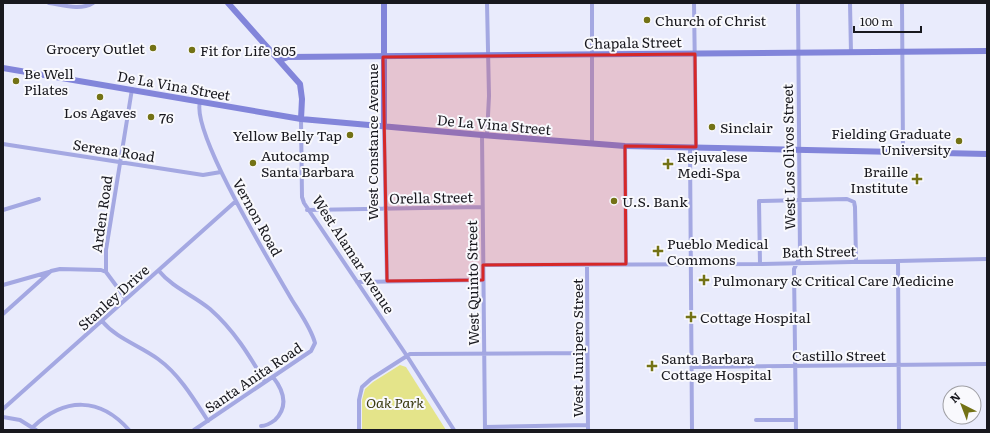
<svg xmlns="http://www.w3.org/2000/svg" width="990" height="433" font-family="Literata,serif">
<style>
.green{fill:#e4e48a}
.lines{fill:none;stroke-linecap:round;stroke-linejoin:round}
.street{stroke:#a4a8e2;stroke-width:4}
.secondary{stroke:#8285da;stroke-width:6}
.marked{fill:#d62828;fill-opacity:0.2;stroke:#d62828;stroke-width:3;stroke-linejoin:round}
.poi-dot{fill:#737215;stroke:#f9f9fd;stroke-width:1.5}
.labels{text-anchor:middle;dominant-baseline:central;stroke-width:4;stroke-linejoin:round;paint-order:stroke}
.poi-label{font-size:14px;fill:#18181e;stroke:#f9f9fd;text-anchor:start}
.street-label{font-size:14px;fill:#18181e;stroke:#f9f9fd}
.park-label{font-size:14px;font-style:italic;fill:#39390e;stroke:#f9f9fd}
</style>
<rect width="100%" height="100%" fill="#e9ebfc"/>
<path class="green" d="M 400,365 L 406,367 L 446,430 L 362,430 L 362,400 L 365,389 L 373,382 Z"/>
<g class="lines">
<path class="street" d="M 49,3 C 63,5 80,11 93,3
M 487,3 L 489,96 L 487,135
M 694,3 L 696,147
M 850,3 L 851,53
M 902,3 L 903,152
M 301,119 L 302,197 L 304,203 L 407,356 L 454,430
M 384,126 L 387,281
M 482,135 L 485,430
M 3,144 L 203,175 L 221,172
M 592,144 L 592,3
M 625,146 L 626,264
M 690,147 L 692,430
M 3,210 L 39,199
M 307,210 L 482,207
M 898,261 L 899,430
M 760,264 L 759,201 L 847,199 L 854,202 L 855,207 L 856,261
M 483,265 L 760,264 L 987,259
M 587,265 L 588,430
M 159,271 C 173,288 193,295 210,309 C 234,330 249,355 265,382
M 106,272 L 106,250 L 132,89
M 357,282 L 483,280
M 3,285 L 49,272
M 3,314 L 51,271 L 60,269 L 101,270 L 106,272 L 126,299
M 102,321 C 117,339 139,345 158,359 C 179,374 194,399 208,421
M 692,367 L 987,364
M 3,409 L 236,201
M 3,417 L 20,420 L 36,430
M 756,420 L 796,420
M 261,426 C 267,426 271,423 275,420 C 289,406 284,391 273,377
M 33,427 C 65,397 100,397 129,430
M 485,427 L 588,425
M 194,430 L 311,351 L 315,343 C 311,328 300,313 292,300 C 273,267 191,133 200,102
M 359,430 L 359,400 L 362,387 L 371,379 L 410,354 L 587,353
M 796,430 L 794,269 L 800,257 L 798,3"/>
<path class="secondary" d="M 228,3 L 300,84 L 302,99 L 301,119
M 280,60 L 288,57 L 987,51
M 3,68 L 301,119 L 482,135 L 625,146 L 987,154
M 384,126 L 384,3"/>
</g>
<path class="marked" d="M 695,54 L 696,147 L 625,146 L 626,264 L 483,265 L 483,280 L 387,281 L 383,57 Z"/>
<g class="poi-dot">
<circle cx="647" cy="20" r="4"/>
<circle cx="153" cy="48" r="4"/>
<circle cx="192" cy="50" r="4"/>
<circle cx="16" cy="81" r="4"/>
<circle cx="100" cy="97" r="4"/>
<circle cx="151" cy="117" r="4"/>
<circle cx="712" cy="127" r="4"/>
<circle cx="350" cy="135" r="4"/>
<circle cx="959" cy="141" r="4"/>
<circle cx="253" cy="163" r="4"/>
<path d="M666 158h4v4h4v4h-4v4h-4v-4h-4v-4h4z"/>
<path d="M915 173h4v4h4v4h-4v4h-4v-4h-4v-4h4z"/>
<circle cx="614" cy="201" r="4"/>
<path d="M656 245h4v4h4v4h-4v4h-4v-4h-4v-4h4z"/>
<path d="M702 274h4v4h4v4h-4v4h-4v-4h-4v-4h4z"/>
<path d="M689 311h4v4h4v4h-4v4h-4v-4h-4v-4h4z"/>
<path d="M650 360h4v4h4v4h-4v4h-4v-4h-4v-4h4z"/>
</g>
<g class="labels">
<g class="poi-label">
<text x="655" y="20">Church of Christ</text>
<text x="145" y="48" text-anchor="end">Grocery Outlet</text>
<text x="200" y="50">Fit for Life 805</text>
<text x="24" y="73">Be Well<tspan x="24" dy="16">Pilates</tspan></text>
<text x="100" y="112" text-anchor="middle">Los Agaves</text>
<text x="159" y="117">76</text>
<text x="720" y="127">Sinclair</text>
<text x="951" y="133" text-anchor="end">Fielding Graduate<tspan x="951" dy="16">University</tspan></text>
<text x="342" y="135" text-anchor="end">Yellow Belly Tap</text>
<text x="261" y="155">Autocamp<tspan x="261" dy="16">Santa Barbara</tspan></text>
<text x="677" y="156">Rejuvalese<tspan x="677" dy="16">Medi-Spa</tspan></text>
<text x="908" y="171" text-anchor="end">Braille<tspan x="908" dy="16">Institute</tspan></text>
<text x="622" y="201">U.S. Bank</text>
<text x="667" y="243">Pueblo Medical<tspan x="667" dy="16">Commons</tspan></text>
<text x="713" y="280">Pulmonary &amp; Critical Care Medicine</text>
<text x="700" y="317">Cottage Hospital</text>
<text x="661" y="358">Santa Barbara<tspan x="661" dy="16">Cottage Hospital</tspan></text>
</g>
<g class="street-label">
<text transform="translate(633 42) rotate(-1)">Chapala Street</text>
<text transform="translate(174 85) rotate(10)">De La Vina Street</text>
<text transform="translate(494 124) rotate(5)">De La Vina Street</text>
<text transform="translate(372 142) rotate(-90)">West Constance Avenue</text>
<text transform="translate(114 150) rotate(9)">Serena Road</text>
<text transform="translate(788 157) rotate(-91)">West Los Olivos Street</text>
<text transform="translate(431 197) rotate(-1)">Orella Street</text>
<text transform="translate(101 214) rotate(-82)">Arden Road</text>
<text transform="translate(258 217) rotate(61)">Vernon Road</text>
<text transform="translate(819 251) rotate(-1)">Bath Street</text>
<text transform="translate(354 254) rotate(57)">West Alamar Avenue</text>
<text transform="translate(472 283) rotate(-91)">West Quinto Street</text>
<text transform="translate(113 297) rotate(-42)">Stanley Drive</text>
<text transform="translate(577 348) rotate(-90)">West Junipero Street</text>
<text x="839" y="355">Castillo Street</text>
<text transform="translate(253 377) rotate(-34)">Santa Anita Road</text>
</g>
<g class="park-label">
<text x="395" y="402">Oak Park</text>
</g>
</g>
<rect width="990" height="433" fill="none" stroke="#18181e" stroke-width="8"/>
<g transform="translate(962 405) rotate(318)"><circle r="19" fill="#f9f9fd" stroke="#9f9fa4"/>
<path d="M0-3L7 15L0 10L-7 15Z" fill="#737215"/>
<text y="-6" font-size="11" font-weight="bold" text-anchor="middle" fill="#18181e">N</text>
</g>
<path d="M854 26v6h67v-6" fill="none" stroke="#18181e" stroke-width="2"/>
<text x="860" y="26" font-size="12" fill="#18181e" stroke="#f9f9fd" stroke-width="3" paint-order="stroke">100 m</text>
</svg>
